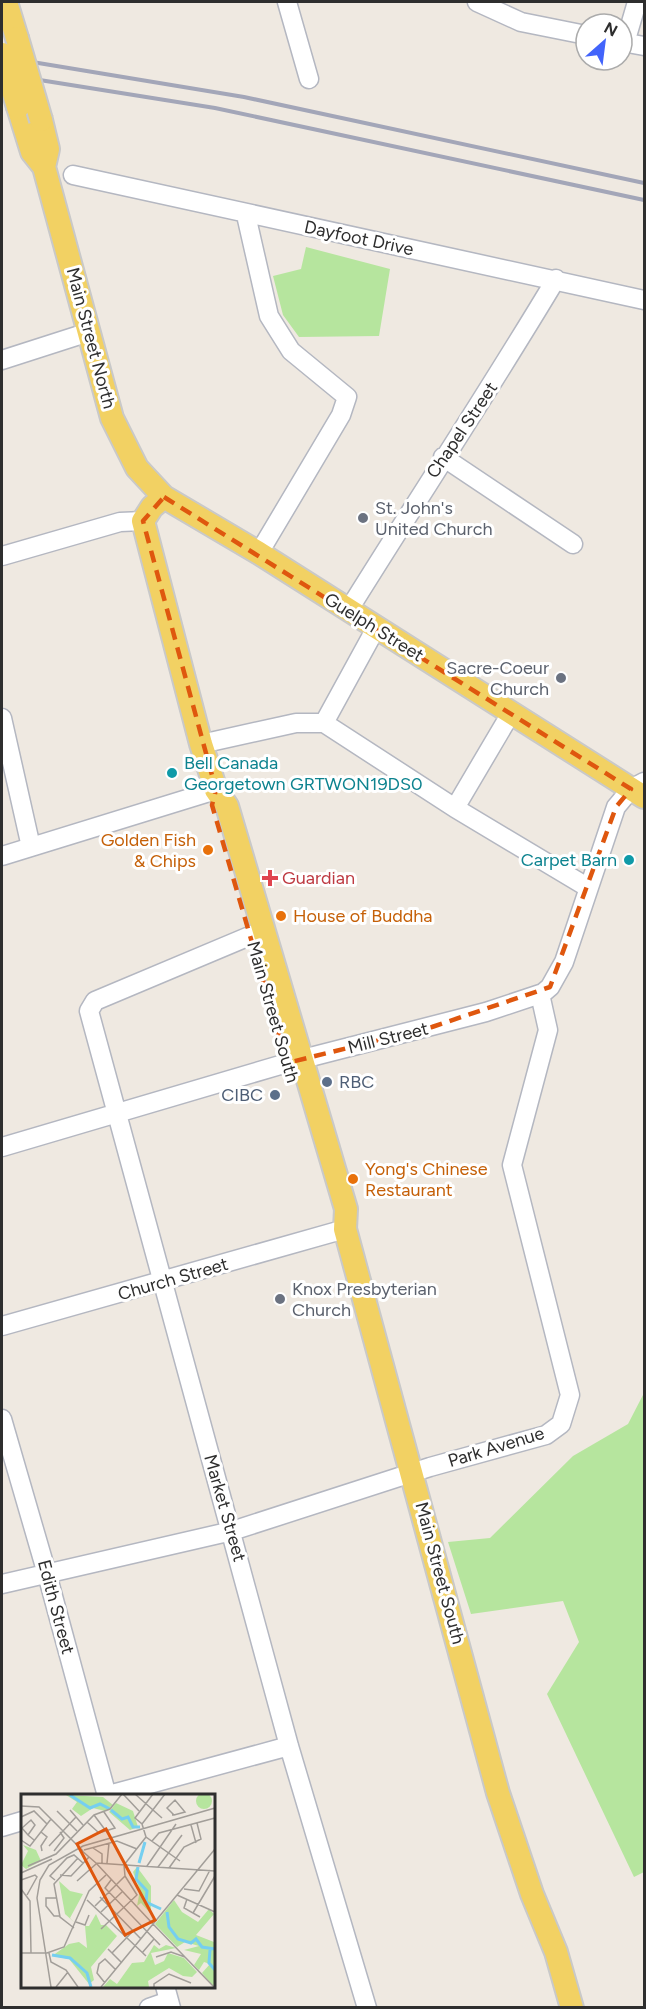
<svg xmlns="http://www.w3.org/2000/svg" width="646" height="2009" font-family="Figtree,sans-serif">
<style>
.green{fill:#b6e59e}
.lines{fill:none;stroke-linecap:round;stroke-linejoin:round}
.minor-casing{stroke:#b4b7c1;stroke-width:21}
.major-casing{stroke:#c9c9c9;stroke-width:26}
.minor{stroke:#fff;stroke-width:18}
.major{stroke:#f2d163;stroke-width:22}
.rail{stroke:#a3a6b8;stroke-width:4}
.major-bridge-casing{stroke:#c9c9c9;stroke-width:26;stroke-linecap:butt}
.major-bridge{stroke:#f2d163;stroke-width:22}
.marked{fill:none;stroke:#df570e;stroke-width:4.5;stroke-dasharray:12 8;stroke-linejoin:round}
.worship-dot{fill:#6b7280;stroke:#fff;stroke-width:2}
.culture-dot{fill:#0f9aa8;stroke:#fff;stroke-width:2}
.food-dot{fill:#e8710a;stroke:#fff;stroke-width:2}
.health-dot{fill:#e0444e;stroke:#fff;stroke-width:2}
.service-dot{fill:#5c6f8a;stroke:#fff;stroke-width:2}
.labels{text-anchor:middle;dominant-baseline:central;stroke-width:6;stroke-linejoin:round;paint-order:stroke}
.street-label{font-size:18px;fill:#2e2e2e;stroke:#fff}
.worship-label{font-size:18px;fill:#5b616d;stroke:#fff;text-anchor:start}
.culture-label{font-size:18px;fill:#0d838f;stroke:#fff;text-anchor:start}
.food-label{font-size:18px;fill:#c56008;stroke:#fff;text-anchor:start}
.health-label{font-size:18px;fill:#be3a42;stroke:#fff;text-anchor:start}
.service-label{font-size:18px;fill:#4e5e75;stroke:#fff;text-anchor:start}
.inset-river{fill:none;stroke:#75cff0;stroke-width:3}
.inset-road{fill:none;stroke:#a29e99;stroke-width:1.5}
.view{fill:#df570e;fill-opacity:0.15;stroke:#df570e;stroke-width:3}
.inset-edge{fill:none;stroke:#2e2e2e;stroke-width:3}
</style>
<rect width="100%" height="100%" fill="#efe9e1"/>
<path class="green" d="M 306,247 L 390,269 L 379,336 L 299,337 L 283,315 L 273,276 L 301,269 Z
M 644,1393 L 644,1872 L 634,1877 L 547,1694 L 579,1642 L 563,1601 L 471,1614 L 448,1542 L 490,1538 L 573,1456 L 628,1424 Z"/>
<g class="lines">
<defs>
<path id="minor" d="M 287,2 L 309,79
M 477,2 L 521,22 L 586,35
M 622,42 L 644,46
M 625,43 L 637,2
M 73,175 L 644,300
M 246,215 L 269,316 L 291,351 L 347,397 L 341,415 L 259,553
M 2,360 L 89,332
M 443,457 L 573,544
M 2,556 L 120,522 L 143,521
M 348,611 C 417,500 489,391 556,279
M 2,718 L 31,847
M 324,723 L 455,808 L 587,887
M 324,723 L 376,628
M 201,744 L 296,723 L 324,723
M 455,808 L 511,713
M 2,856 L 216,790
M 264,930 L 95,1001 L 89,1011 L 289,1746 L 367,2008
M 2,1147 L 287,1063 L 486,1012 L 543,993 L 550,987 L 564,962 L 616,807 L 631,789 L 644,782
M 2,1326 L 345,1229
M 2,1419 L 47,1574 L 107,1796
M 2,1584 L 232,1531 L 430,1467 L 546,1435 L 561,1424 L 570,1395 L 512,1165 L 548,1030 L 540,994
M 105,1796 L 289,1746
M 2,1827 L 22,1821
M 165,1986 L 171,2008
M 149,2008 L 169,2001"/>
<path id="major" d="M 6,2 L 17,38
M 18,107 L 32,152 L 44,167 L 112,418 L 137,468 L 164,497 L 259,553 L 644,797
M 41,120 L 48,149 L 44,167
M 164,497 L 152,507 L 143,521 L 201,744 L 216,790 L 227,806 L 346,1209 L 345,1229 L 498,1793 L 532,1894 L 556,1952 L 572,2008"/>
</defs>
<use href="#minor" class="minor-casing"/>
<use href="#major" class="major-casing"/>
<use href="#minor" class="minor"/>
<use href="#major" class="major"/>
<path class="rail" d="M 2,57 L 244,97 L 644,183
M 2,74 L 215,108 L 644,200"/>
<defs>
<path id="major-bridge" d="M 17,38 L 41,120
M 2,54 L 18,107"/>
</defs>
<use href="#major-bridge" class="major-bridge-casing"/>
<use href="#major-bridge" class="major-bridge"/>
</g>
<path class="marked" d="M 164,497 L 631,789 L 616,807 L 550,987 L 432,1027 L 287,1063 L 212,805 L 216,790 L 143,521 Z"/>
<g class="worship-dot">
<circle cx="363" cy="518" r="6"/>
<circle cx="561" cy="678" r="6"/>
<circle cx="280" cy="1299" r="6"/>
</g>
<g class="culture-dot">
<circle cx="172" cy="773" r="6"/>
<circle cx="629" cy="860" r="6"/>
</g>
<g class="food-dot">
<circle cx="208" cy="850" r="6"/>
<circle cx="281" cy="916" r="6"/>
<circle cx="353" cy="1179" r="6"/>
</g>
<path class="health-dot" d="M267 869h6v6h6v6h-6v6h-6v-6h-6v-6h6z"/>
<g class="service-dot">
<circle cx="327" cy="1082" r="6"/>
<circle cx="275" cy="1095" r="6"/>
</g>
<g class="labels">
<g class="street-label">
<text transform="translate(359 238) rotate(12)">Dayfoot Drive</text>
<text transform="translate(91 338) rotate(75)">Main Street North</text>
<text transform="translate(462 430) rotate(-56)">Chapel Street</text>
<text transform="translate(374 627) rotate(32)">Guelph Street</text>
<text transform="translate(273 1012) rotate(74)">Main Street South</text>
<text transform="translate(388 1038) rotate(-14)">Mill Street</text>
<text transform="translate(173 1279) rotate(-16)">Church Street</text>
<text transform="translate(496 1447) rotate(-17)">Park Avenue</text>
<text transform="translate(225 1508) rotate(74)">Market Street</text>
<text transform="translate(440 1573) rotate(75)">Main Street South</text>
<text transform="translate(56 1607) rotate(75)">Edith Street</text>
</g>
<g class="worship-label">
<text x="375" y="508">St. John's<tspan x="375" dy="21">United Church</tspan></text>
<text x="549" y="668" text-anchor="end">Sacre-Coeur<tspan x="549" dy="21">Church</tspan></text>
<text x="292" y="1289">Knox Presbyterian<tspan x="292" dy="21">Church</tspan></text>
</g>
<g class="culture-label">
<text x="184" y="763">Bell Canada<tspan x="184" dy="21">Georgetown GRTWON19DS0</tspan></text>
<text x="617" y="860" text-anchor="end">Carpet Barn</text>
</g>
<g class="food-label">
<text x="196" y="840" text-anchor="end">Golden Fish<tspan x="196" dy="21">&amp; Chips</tspan></text>
<text x="293" y="916">House of Buddha</text>
<text x="365" y="1169">Yong's Chinese<tspan x="365" dy="21">Restaurant</tspan></text>
</g>
<g class="health-label">
<text x="282" y="878">Guardian</text>
</g>
<g class="service-label">
<text x="339" y="1082">RBC</text>
<text x="263" y="1095" text-anchor="end">CIBC</text>
</g>
</g>
<g transform="translate(21 1794)">
<rect width="194" height="194" fill="#efe9e1"/>
<path d="M175 7a8 8 0 1 1 16 0a8 8 0 1 1-16 0ZM 45,1 L 82,3 L 92,11 L 84,17 L 72,14 L 60,22 L 51,15 L 56,8 ZM 95,9 L 112,17 L 117,33 L 109,36 L 88,18 ZM 2,51 L 15,56 L 20,67 L 5,75 L 0,71 L 7,57 ZM 116,73 L 130,92 L 130,120 L 120,109 L 116,112 L 119,96 L 112,78 ZM 38,87 L 49,97 L 62,100 L 49,124 L 54,129 L 44,120 ZM 153,106 L 161,118 L 177,128 L 188,115 L 193,120 L 175,141 L 193,148 L 193,193 L 181,179 L 189,170 L 183,168 L 178,176 L 173,171 L 180,160 L 163,156 L 178,152 L 164,148 L 156,153 L 134,130 ZM 75,120 L 80,131 L 85,131 L 96,142 L 70,173 L 73,186 L 68,190 L 48,165 L 31,162 L 48,150 L 58,148 L 66,154 L 64,132 L 68,132 ZM 133,151 L 138,155 L 145,151 L 155,154 L 130,159 L 134,171 L 143,167 L 147,159 L 163,164 L 176,178 L 171,183 L 162,182 L 148,174 L 127,187 L 128,193 L 82,193 L 89,185 L 96,190 L 111,169 L 123,168 Z" fill="#b6e59e"/>
<path class="inset-river" d="M 49,1 L 69,14 L 79,10 L 89,15M 90,16 L 101,25 L 107,23 L 112,33 L 119,33M 118,69 L 124,48M 117,73 L 115,85 L 126,97 L 125,108 L 140,115M 146,118 L 148,133 L 157,145 L 170,149 L 175,145 L 181,153 L 194,155M 189,156 L 188,169 L 194,176M 31,161 L 49,164 L 66,179 L 70,193"/>
<path class="inset-road" d="M 22,0 L 47,0M 102,0 L 118,17M 114,0 L 141,24M 132,0 L 114,24 L 121,30 L 125,43 L 159,67M 0,12 L 18,13 L 62,57M 49,16 L 62,31M 36,17 L 56,37M 73,21 L 85,37M 151,21 L 153,21 L 164,18 L 154,6 L 146,14 L 153,21M 0,23 L 13,17 L 26,30M 66,28 L 78,39 L 94,34 L 83,18M 121,30 L 144,0M 170,31 L 175,49M 20,38 L 26,43 L 20,52 L 21,57M 7,41 L 14,31 L 10,26 L 1,34 L 7,41 L 13,46M 0,46 L 9,52 L 30,25M 131,47 L 138,39 L 194,24M 28,52 L 55,23M 72,54 L 81,60 L 81,69M 60,56 L 75,69M 63,56 L 96,47 L 116,55M 33,57 L 43,44 L 39,38M 75,69 L 194,77M 75,69 L 132,130M 86,69 L 88,49M 7,72 L 35,60 L 73,21 L 89,15 L 101,0M 126,72 L 155,30M 137,73 L 161,41M 148,74 L 163,53 L 180,45 L 176,29M 0,79 L 31,65M 39,81 L 50,82 L 68,63M 0,86 L 14,81 L 16,83 L 6,101M 34,86 L 29,82 L 46,64 L 53,61 L 62,69M 90,86 L 84,94 L 139,151M 56,87 L 75,70M 0,95 L 9,107 L 10,159M 163,95 L 178,97 L 189,76M 156,101 L 194,118M 79,103 L 120,145M 36,104 L 25,104 L 25,112 L 33,122 L 39,122M 166,105 L 163,114 L 179,123M 66,106 L 125,162M 74,112 L 104,82 L 103,71 L 125,43M 80,118 L 101,98M 172,119 L 194,82M 55,128 L 64,131 L 68,121M 132,130 L 193,193M 53,134 L 39,123 L 33,90 L 57,64M 80,135 L 116,101 L 104,82M 87,155 L 101,169M 0,159 L 26,159 L 43,153 L 68,97 L 85,81M 28,159 L 30,168 L 45,176 L 57,193M 91,159 L 112,137M 121,159 L 133,145M 135,163 L 150,158 L 164,163M 84,189 L 76,179 L 78,170 L 84,165 L 95,176M 30,193 L 16,104 L 19,86 L 28,71 L 62,52 L 194,14M 35,193 L 47,178M 80,193 L 194,55M 133,193 L 133,190 L 148,180 L 170,189"/>
<path class="view" d="M 85,35 L 134,126 L 104,141 L 56,50 Z"/>
<rect width="194" height="194" class="inset-edge"/>
</g>
<rect width="646" height="2009" fill="none" stroke="#2e2e2e" stroke-width="6"/>
<g transform="translate(604 42) rotate(28)"><circle r="28" fill="#ffffff" stroke="#ababab" stroke-width="1.5"/>
<path d="M0-4.5L10 22L0 15L-10 22Z" fill="#4264fb"/>
<text y="-9" font-size="16" font-weight="bold" text-anchor="middle" fill="#2e2e2e">N</text>
</g>
</svg>
